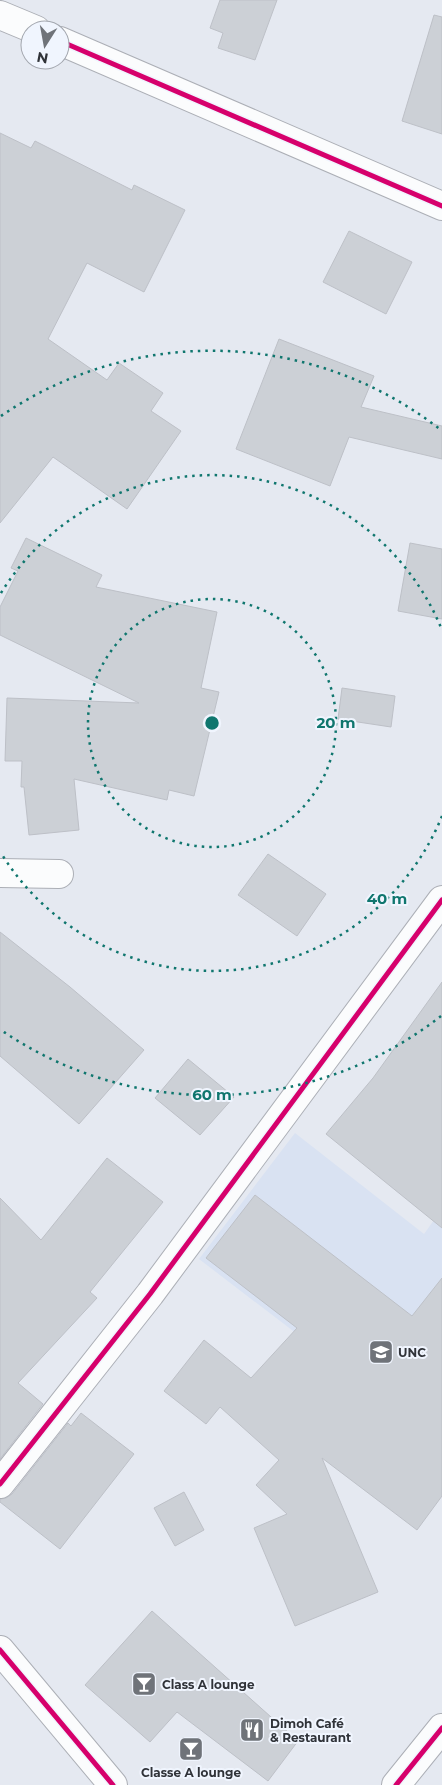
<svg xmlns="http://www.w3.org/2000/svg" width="442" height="1785" font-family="Montserrat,sans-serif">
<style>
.built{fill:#d9e2f2}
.building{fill:#ccd0d6;stroke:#bdc0c7}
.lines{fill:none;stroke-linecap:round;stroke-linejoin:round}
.minor-casing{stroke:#acafb6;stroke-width:30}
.minor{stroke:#fbfcfd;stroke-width:28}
.cycleway-casing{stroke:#f0f5fe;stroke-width:8}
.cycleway{stroke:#d6006c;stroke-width:5}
.ring{fill:none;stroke:#0f766e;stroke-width:2.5;stroke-dasharray:2.5 5}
.labels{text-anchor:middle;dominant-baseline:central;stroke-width:4;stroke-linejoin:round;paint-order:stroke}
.poi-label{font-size:12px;font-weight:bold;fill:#303339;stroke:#f0f5fe;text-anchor:start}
.centre{fill:#0f766e;stroke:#f0f5fe;stroke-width:2.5}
.ring-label{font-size:15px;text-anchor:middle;font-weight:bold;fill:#0f766e;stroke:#f0f5fe;stroke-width:4;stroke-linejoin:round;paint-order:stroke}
</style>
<rect width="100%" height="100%" fill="#e5e9f1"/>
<path class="built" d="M 295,1133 L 424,1234 L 442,1209 L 442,1445 L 199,1259 Z"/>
<path class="building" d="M 220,0 L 277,0 L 255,60 L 218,48 L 223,33 L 210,28 Z
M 434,15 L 442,17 L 442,134 L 402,121 Z
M 0,133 L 31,148 L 35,141 L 132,190 L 134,185 L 185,210 L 144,292 L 87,263 L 48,339 L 107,380 L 119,363 L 163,393 L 151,411 L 181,431 L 127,509 L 53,457 L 0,523 Z
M 349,231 L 412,262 L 386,314 L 323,282 Z
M 279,339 L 374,376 L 361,407 L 442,426 L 442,459 L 349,437 L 330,486 L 236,449 Z
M 26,538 L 102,575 L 96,587 L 217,612 L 201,688 L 219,692 L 194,796 L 169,790 L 167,800 L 74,779 L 79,830 L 29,835 L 24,787 L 21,787 L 22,761 L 5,761 L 7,698 L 139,703 L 0,635 L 0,607 L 18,571 L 11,568 Z
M 410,543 L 442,549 L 442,619 L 398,611 Z
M 342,688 L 395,696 L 391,727 L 338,719 Z
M 268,854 L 326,894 L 297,936 L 238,895 Z
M 0,932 L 70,987 L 144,1050 L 79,1124 L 0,1056 Z
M 442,982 L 442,1228 L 326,1134 L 373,1078 Z
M 188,1059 L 234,1097 L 200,1135 L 155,1098 Z
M 107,1158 L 163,1202 L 90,1292 L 97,1298 L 18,1383 L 43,1404 L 0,1459 L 0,1198 L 41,1240 Z
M 255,1195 L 412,1316 L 442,1278 L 442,1496 L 417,1530 L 322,1458 L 378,1592 L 295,1626 L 254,1528 L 287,1514 L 256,1485 L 279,1460 L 220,1407 L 206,1424 L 164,1391 L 204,1340 L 251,1378 L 297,1328 L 206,1258 Z
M 81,1413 L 134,1454 L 60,1549 L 0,1502 L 0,1499 L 6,1498 L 12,1494 L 68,1423 L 71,1426 Z
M 184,1492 L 204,1530 L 175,1546 L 154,1508 Z
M 152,1611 L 298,1741 L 268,1781 L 177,1712 L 150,1742 L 85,1685 Z"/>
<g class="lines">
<defs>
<path id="minor" d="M 0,15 L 36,30
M 60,41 L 442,206
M 0,873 L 59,874
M 0,1484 L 150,1294 L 442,900
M 0,1650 L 113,1785
M 396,1785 L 442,1728"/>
</defs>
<use href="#minor" class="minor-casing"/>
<use href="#minor" class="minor"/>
<defs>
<path id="cycleway" d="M 60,41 L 442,206
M 0,1484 L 150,1294 L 442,900
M 0,1650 L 113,1785
M 396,1785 L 442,1728"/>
</defs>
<use href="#cycleway" class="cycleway-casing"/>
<use href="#cycleway" class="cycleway"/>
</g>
<g class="ring">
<circle cx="212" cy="723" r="124"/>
<path d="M442 816A248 248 0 0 1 1 853M1 593A248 248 0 0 1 442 630"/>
<path d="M441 1016A372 372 0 0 1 1 1030M1 416A372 372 0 0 1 441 430"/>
</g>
<defs>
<symbol id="university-square" viewBox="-11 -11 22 22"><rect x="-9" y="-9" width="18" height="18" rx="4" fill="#6f7379" stroke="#f0f5fe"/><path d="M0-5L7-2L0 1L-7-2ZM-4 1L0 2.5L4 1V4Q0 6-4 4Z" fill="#fff"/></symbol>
<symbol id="bar-square" viewBox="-11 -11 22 22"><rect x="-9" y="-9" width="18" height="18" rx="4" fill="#6f7379" stroke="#f0f5fe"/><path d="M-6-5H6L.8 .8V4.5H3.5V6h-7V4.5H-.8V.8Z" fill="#fff"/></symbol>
<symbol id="restaurant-square" viewBox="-11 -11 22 22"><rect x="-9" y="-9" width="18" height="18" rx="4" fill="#6f7379" stroke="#f0f5fe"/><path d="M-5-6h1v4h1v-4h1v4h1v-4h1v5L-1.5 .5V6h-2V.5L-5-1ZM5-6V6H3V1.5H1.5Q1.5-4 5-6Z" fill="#fff"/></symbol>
</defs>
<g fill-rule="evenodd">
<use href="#university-square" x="367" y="1338" width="28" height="28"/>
<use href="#bar-square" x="130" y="1670" width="28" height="28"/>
<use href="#restaurant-square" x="238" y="1716" width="28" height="28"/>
<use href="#bar-square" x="177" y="1735" width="28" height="28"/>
</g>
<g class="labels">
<g class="poi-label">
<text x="398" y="1352">UNC</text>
<text x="162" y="1684">Class A lounge</text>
<text x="270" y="1723">Dimoh Café<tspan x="270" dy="14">&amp; Restaurant</tspan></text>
<text x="191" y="1772" text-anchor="middle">Classe A lounge</text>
</g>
</g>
<circle cx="212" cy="723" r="8" class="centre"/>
<g class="ring-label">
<text x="336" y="728">20 m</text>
<text x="387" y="904">40 m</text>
<text x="212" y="1100">60 m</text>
</g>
<g transform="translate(45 45) rotate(191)"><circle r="24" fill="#f0f5fe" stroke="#a3a7af"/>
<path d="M0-4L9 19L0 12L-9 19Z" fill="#6f7379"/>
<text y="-8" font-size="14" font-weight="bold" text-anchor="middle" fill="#303339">N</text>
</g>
</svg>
